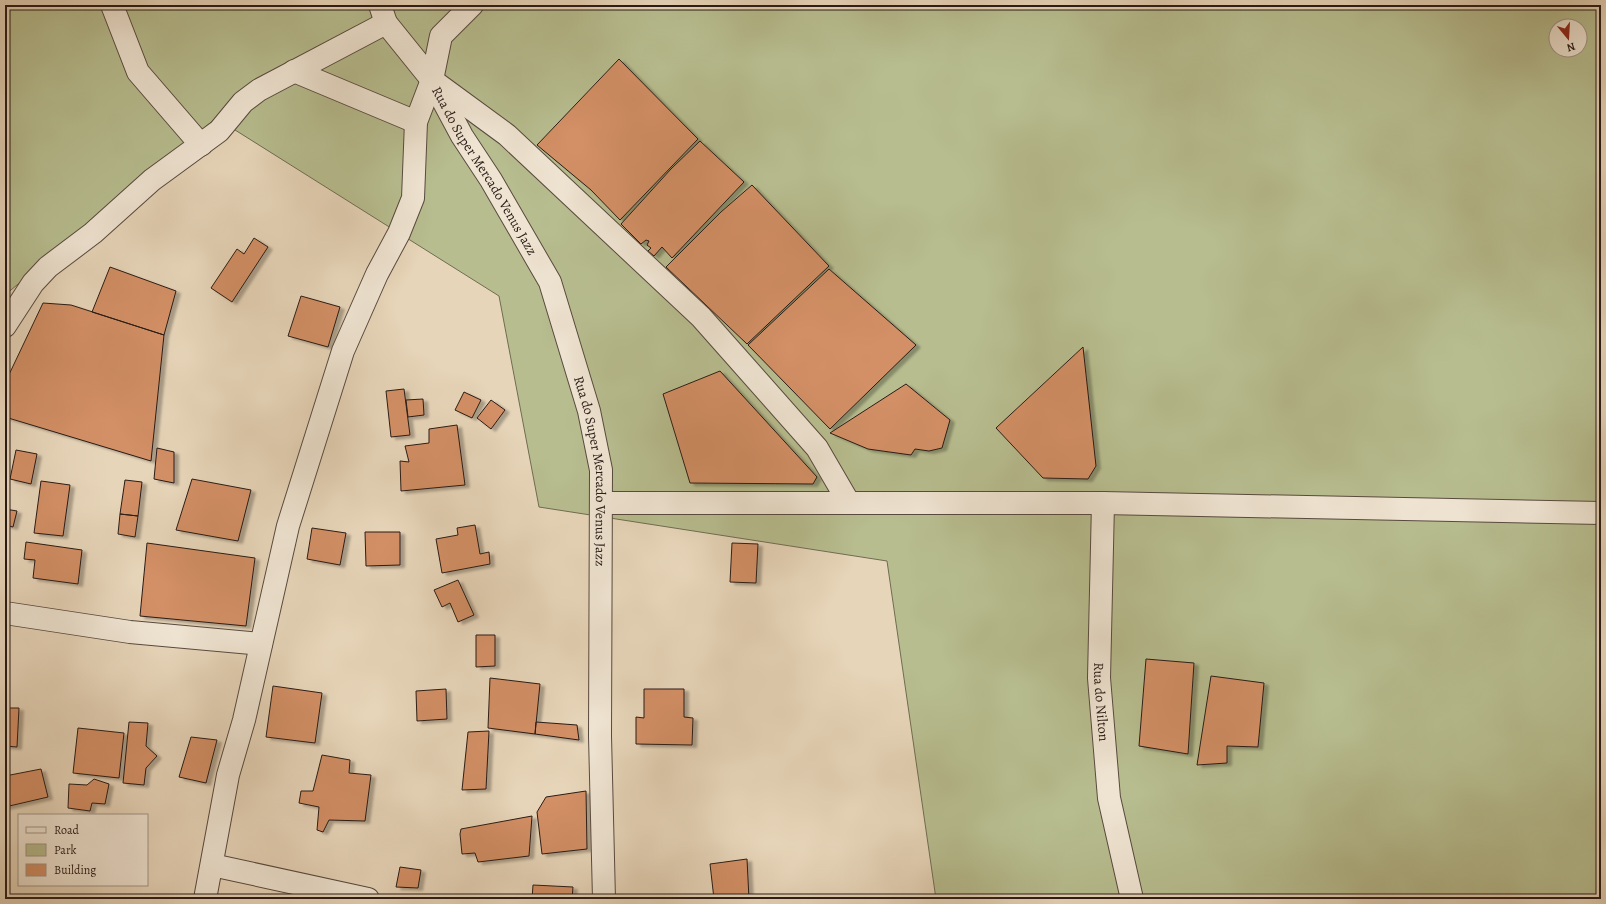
<svg xmlns="http://www.w3.org/2000/svg" width="1606" height="904" font-family="Alegreya,serif">
<style>
.green{fill:#b7bd8f;stroke:#706c52;fill-rule:evenodd}
.building{fill:#d38f65;stroke:#291b16;filter:url(#shadow)}
.lines{fill:none;stroke-linecap:round;stroke-linejoin:round}
.street-casing{stroke:#584a3f;stroke-width:24}
.street{stroke:#efe4d2;stroke-width:22}
.labels{text-anchor:middle;dominant-baseline:central;stroke-width:3;stroke-linejoin:round;paint-order:stroke}
.street-label{font-size:14px;fill:#291b16;stroke:#efe4d2}
</style>
<defs>
<filter id="shadow"><feDropShadow dx="4.5" dy="2.5" stdDeviation="1" flood-color="#0004"/></filter>
</defs>
<rect width="100%" height="100%" fill="#e7d5b9"/>
<filter id="stains"><feTurbulence type="fractalNoise" baseFrequency=".005" numOctaves="4"/><feColorMatrix values="0 0 0 0 .2 0 0 0 0 .09 0 0 0 0 .02 0 0 0 .5 -.17"/></filter>
<radialGradient id="worn" r=".72"><stop offset=".6" stop-color="#630" stop-opacity="0"/><stop offset="1" stop-color="#630" stop-opacity=".3"/></radialGradient>
<path class="green" d="M 5,5 L 1601,5 L 1601,899 L 936,899 L 887,561 L 539,507 L 499,296 L 216,118 L 5,295 ZM 1556,26 L 1580,26 L 1580,50 L 1556,50 Z"/>
<path class="building" d="M 619,59 L 698,139 L 620,220 L 591,190 L 537,145 Z
M 700,141 L 744,182 L 672,258 L 662,247 L 654,256 L 648,251 L 651,248 L 647,245 L 649,241 L 646,240 L 641,244 L 621,224 L 671,169 Z
M 752,185 L 829,266 L 747,344 L 666,267 L 721,212 Z
M 254,238 L 268,247 L 232,302 L 211,288 L 237,249 L 244,254 Z
M 110,267 L 176,291 L 164,335 L 92,312 Z
M 829,269 L 916,345 L 830,429 L 748,345 Z
M 301,296 L 340,307 L 328,347 L 288,336 Z
M 43,303 L 71,305 L 164,335 L 151,461 L 5,417 L 5,383 Z
M 1083,347 L 1096,466 L 1088,479 L 1043,478 L 996,428 Z
M 720,371 L 817,477 L 813,484 L 690,483 L 663,394 Z
M 906,384 L 950,420 L 942,448 L 929,451 L 915,449 L 911,455 L 868,449 L 830,433 Z
M 404,389 L 410,435 L 391,437 L 386,391 Z
M 464,392 L 481,400 L 472,418 L 455,410 Z
M 423,399 L 424,415 L 408,417 L 406,400 Z
M 491,400 L 505,410 L 491,429 L 477,418 Z
M 457,425 L 465,485 L 401,491 L 400,461 L 409,462 L 405,446 L 429,443 L 429,429 Z
M 157,448 L 174,452 L 174,483 L 154,479 Z
M 16,450 L 37,454 L 31,484 L 10,479 Z
M 192,479 L 251,490 L 238,541 L 176,530 Z
M 125,480 L 142,482 L 138,516 L 120,514 Z
M 41,481 L 70,485 L 63,536 L 34,533 Z
M 5,509 L 17,511 L 13,527 L 5,525 Z
M 120,514 L 138,516 L 135,537 L 118,534 Z
M 475,525 L 480,554 L 489,552 L 490,564 L 442,573 L 436,539 L 458,535 L 457,528 Z
M 312,528 L 346,533 L 340,565 L 307,559 Z
M 365,532 L 400,532 L 400,565 L 366,566 Z
M 26,542 L 82,550 L 78,584 L 33,578 L 35,560 L 24,559 Z
M 147,543 L 255,558 L 246,626 L 140,616 Z
M 732,543 L 758,544 L 756,583 L 730,582 Z
M 458,580 L 474,615 L 458,622 L 450,603 L 442,607 L 434,590 Z
M 476,635 L 495,635 L 495,666 L 476,667 Z
M 1146,659 L 1194,663 L 1188,754 L 1139,746 Z
M 1211,676 L 1264,683 L 1258,747 L 1227,746 L 1227,763 L 1197,765 Z
M 490,678 L 540,684 L 535,734 L 488,728 Z
M 273,686 L 322,693 L 315,743 L 266,737 Z
M 446,689 L 447,719 L 417,721 L 416,691 Z
M 644,689 L 684,689 L 684,717 L 693,718 L 692,745 L 636,744 L 636,717 L 644,718 Z
M 5,708 L 19,708 L 17,747 L 5,746 Z
M 129,722 L 148,723 L 146,746 L 157,756 L 146,768 L 144,785 L 123,783 Z
M 536,722 L 577,725 L 579,740 L 535,734 Z
M 78,728 L 124,733 L 119,778 L 73,773 Z
M 489,731 L 486,789 L 462,790 L 468,732 Z
M 191,737 L 217,740 L 206,783 L 179,777 Z
M 322,755 L 350,760 L 349,773 L 371,775 L 365,821 L 329,820 L 323,832 L 317,830 L 319,807 L 299,803 L 301,791 L 313,791 Z
M 41,769 L 48,797 L 5,807 L 5,776 Z
M 94,779 L 109,784 L 105,804 L 92,803 L 90,811 L 68,808 L 69,784 L 87,785 Z
M 586,791 L 587,849 L 542,854 L 537,812 L 546,797 Z
M 532,816 L 529,856 L 478,862 L 475,853 L 462,854 L 460,834 L 461,829 Z
M 747,859 L 749,899 L 714,899 L 710,864 Z
M 400,867 L 421,870 L 418,888 L 396,887 Z
M 533,885 L 573,887 L 572,899 L 532,899 Z"/>
<g class="lines">
<defs>
<g id="street">
<path d="M 112,5 L 138,72 L 201,145"/>
<path d="M 380,5 L 386,23 L 432,80 L 507,135 L 701,317 L 817,448 L 849,503"/>
<path d="M 294,71 L 416,122"/>
<path id="s1" d="M 432,80 L 462,136 L 491,180 L 550,282 L 589,411 L 601,470 L 600,736 L 604,899"/>
<path d="M 5,326 L 33,283 L 48,267 L 93,233 L 152,180 L 219,131 L 243,102 L 259,90 L 386,23"/>
<path d="M 601,503 L 1103,503 L 1601,513"/>
<path id="s2" d="M 1103,503 L 1099,678 L 1109,798 L 1132,899"/>
<path d="M 5,613 L 130,632 L 261,644"/>
<path d="M 212,865 L 368,899"/>
<path d="M 205,899 L 228,775 L 244,720 L 288,526 L 343,351 L 377,274 L 399,233 L 413,198 L 416,122 L 432,80 L 441,36 L 472,5"/>
</g>
</defs>
<use href="#street" class="street-casing"/>
<use href="#street" class="street"/>
</g>
<g class="labels">
<g class="street-label">
<text stroke="none"><textPath href="#s1" startOffset="105">Rua do Super Mercado Venus Jazz</textPath></text>
<text stroke="none"><textPath href="#s1" startOffset="429">Rua do Super Mercado Venus Jazz</textPath></text>
<text stroke="none"><textPath href="#s2" startOffset="199">Rua do Nilton</textPath></text>
</g>
</g>
<rect width="1606" height="904" fill="none" stroke="#e7d5b9" stroke-width="20"/>
<rect x="6" y="6" width="1594" height="892" fill="none" stroke="#291b16" stroke-width="2"/>
<rect x="10" y="10" width="1586" height="884" fill="none" stroke="#291b16"/>
<rect x="18" y="814" width="130" height="72" fill="#efe4d2" stroke="#a09487"/>
<rect x="26" y="827" width="20" height="6" fill="#efe4d2" stroke="#a09487"/>
<text x="54" y="834" font-size="12" fill="#291b16">Road</text>
<rect x="26" y="844" width="20" height="12" fill="#b7bd8f" stroke="#a09487"/>
<text x="54" y="854" font-size="12" fill="#291b16">Park</text>
<rect x="26" y="864" width="20" height="12" fill="#d38f65" stroke="#a09487"/>
<text x="54" y="874" font-size="12" fill="#291b16">Building</text>
<g transform="translate(1568 38) rotate(162)"><circle r="19" fill="#efe4d2" stroke="#a09487"/>
<path d="M0-3L7 15L0 10L-7 15Z" fill="#8f2418"/>
<text y="-6" font-size="11" font-weight="bold" text-anchor="middle" fill="#291b16">N</text>
</g>
<rect width="100%" height="100%" filter="url(#stains)"/>
<rect width="100%" height="100%" fill="url(#worn)"/>
</svg>
